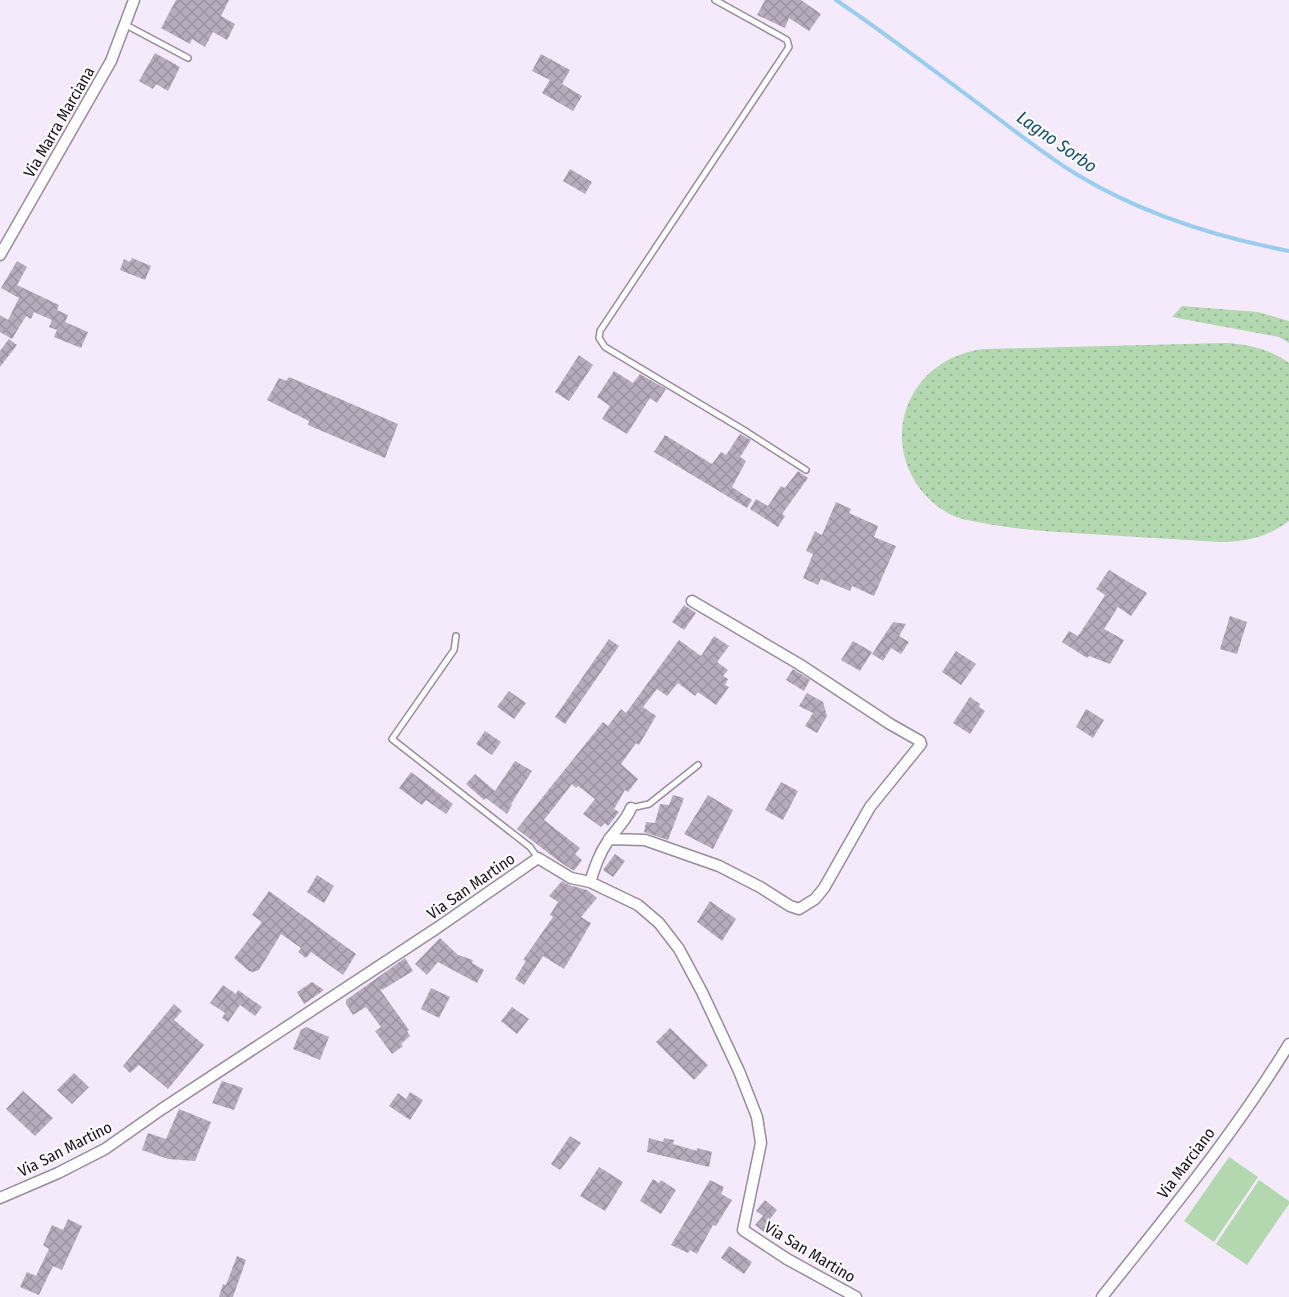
<svg xmlns="http://www.w3.org/2000/svg" width="1289" height="1297" font-family="'Fira Sans Condensed',sans-serif">
<style>
.grass{fill:url(#grass-dots)}
.pitch{fill:#b3d8b0}
.lines{fill:none;stroke-linecap:round;stroke-linejoin:round}
.stream{stroke:#99cdef;stroke-width:4}
.building{fill:url(#building-cross-hatch)}
.service-casing{stroke:#968c9c;stroke-width:8}
.minor-casing{stroke:#968c9c;stroke-width:13}
.service{stroke:#fff;stroke-width:5}
.minor{stroke:#fff;stroke-width:10}
.labels{text-anchor:middle;dominant-baseline:central;stroke-width:4.5;stroke-linejoin:round;paint-order:stroke}
.street-label{font-size:16px;fill:#171319;stroke:#fdfbfe}
.water-label{font-size:18px;font-style:italic;fill:#125071;stroke:#fdfbfe}
</style>
<defs>
<pattern id="grass-dots" width="8" height="8" patternUnits="userSpaceOnUse" patternTransform="scale(1.5)"><rect width="8" height="8" fill="#b3d8b0"/><path d="M2 2h.1M6 6h.1" fill="none" stroke="#99b897" stroke-width="1.8" stroke-linecap="round"/></pattern>
<pattern id="building-cross-hatch" width="8" height="8" patternUnits="userSpaceOnUse" patternTransform="scale(1.5)"><rect width="8" height="8" fill="#b6acbc"/><path d="M0 0l8 8M0 8l8-8" fill="none" stroke="#9c93a1"/></pattern>
</defs>
<rect width="100%" height="100%" fill="#f5eafc"/>
<path class="grass" d="M 1182,306 L 1258,312 L 1289,321 L 1289,343 L 1279,337 L 1172,317 Z
M 1224,343 C 1248,344 1270,349 1289,363 L 1289,521 C 1268,537 1245,542 1219,542 C 1170,539 1122,536 1073,533 C 1042,531 1013,529 983,523 C 974,521 964,520 956,517 C 914,499 891,450 907,407 C 920,373 948,354 983,349 Z"/>
<path class="pitch" d="M 1229,1157 L 1258,1177 L 1214,1242 L 1184,1221 Z
M 1259,1180 L 1289,1201 L 1289,1204 L 1247,1265 L 1216,1244 Z"/>
<g class="lines">
<path class="stream" d="M 836,0 C 888,35 937,73 987,110 C 1016,132 1045,155 1076,174 C 1140,213 1216,237 1289,251"/>
</g>
<path class="building" d="M 176,0 L 229,0 L 221,16 L 235,24 L 227,40 L 213,32 L 205,47 L 192,39 L 190,44 L 161,28 Z
M 765,0 L 801,0 L 821,14 L 809,31 L 789,18 L 785,28 L 757,15 Z
M 155,53 L 180,67 L 168,91 L 156,84 L 153,89 L 139,81 Z
M 541,54 L 570,70 L 562,84 L 582,96 L 573,111 L 542,93 L 550,80 L 532,71 Z
M 570,169 L 592,182 L 585,194 L 563,181 Z
M 132,258 L 151,266 L 145,280 L 120,270 L 124,259 L 130,262 Z
M 17,261 L 27,267 L 17,285 L 59,305 L 57,310 L 68,315 L 65,322 L 88,332 L 81,348 L 54,337 L 57,330 L 49,327 L 52,320 L 34,312 L 31,319 L 26,316 L 12,339 L 0,332 L 0,315 L 8,320 L 19,298 L 1,288 Z
M 9,339 L 17,345 L 0,367 L 0,351 Z
M 579,355 L 593,365 L 569,401 L 555,392 Z
M 614,371 L 633,383 L 640,374 L 666,389 L 657,403 L 650,398 L 627,434 L 602,419 L 610,406 L 597,397 Z
M 289,377 L 398,424 L 385,458 L 308,425 L 309,421 L 267,400 L 279,378 L 286,381 Z
M 740,434 L 751,440 L 740,457 L 746,461 L 732,487 L 752,500 L 747,508 L 654,452 L 665,435 L 712,464 L 721,452 L 726,455 Z
M 798,471 L 808,478 L 782,514 L 785,516 L 778,527 L 750,509 L 756,499 L 768,506 L 781,486 L 785,488 Z
M 836,502 L 851,509 L 849,513 L 878,526 L 874,537 L 896,546 L 874,596 L 852,586 L 850,591 L 821,579 L 818,585 L 803,578 L 813,554 L 806,551 L 815,531 L 822,535 Z
M 1109,570 L 1147,593 L 1131,616 L 1118,607 L 1104,629 L 1124,640 L 1110,664 L 1089,656 L 1087,658 L 1062,642 L 1069,631 L 1078,636 L 1104,597 L 1105,595 L 1096,589 Z
M 684,605 L 696,613 L 684,630 L 672,622 Z
M 1230,616 L 1247,622 L 1237,654 L 1220,649 Z
M 893,622 L 906,624 L 899,636 L 909,642 L 901,654 L 891,648 L 883,661 L 872,654 Z
M 714,636 L 729,646 L 717,662 L 728,670 L 723,676 L 728,679 L 725,685 L 729,687 L 716,705 L 698,692 L 695,696 L 678,683 L 667,696 L 657,689 L 643,707 L 656,716 L 639,745 L 636,743 L 621,764 L 638,779 L 628,792 L 625,790 L 614,809 L 619,812 L 608,826 L 605,823 L 601,827 L 583,814 L 595,799 L 578,786 L 576,788 L 572,784 L 544,820 L 580,848 L 575,854 L 582,860 L 574,871 L 560,862 L 517,829 L 603,722 L 608,726 L 621,709 L 626,713 L 679,640 L 701,656 Z
M 609,639 L 619,646 L 565,724 L 555,717 Z
M 853,641 L 872,652 L 860,671 L 841,660 Z
M 956,651 L 976,664 L 961,685 L 942,672 Z
M 793,669 L 810,680 L 804,691 L 786,680 Z
M 509,691 L 526,703 L 514,719 L 497,707 Z
M 807,693 L 823,702 L 827,716 L 817,733 L 805,726 L 813,713 L 799,706 Z
M 970,697 L 980,704 L 979,707 L 985,711 L 970,734 L 953,723 Z
M 1086,709 L 1104,720 L 1093,738 L 1076,727 Z
M 485,731 L 501,742 L 492,755 L 476,744 Z
M 515,761 L 532,771 L 511,804 L 512,805 L 507,814 L 486,798 L 484,800 L 466,784 L 475,774 L 495,791 Z
M 411,772 L 453,804 L 446,814 L 426,800 L 422,805 L 399,788 Z
M 781,782 L 798,791 L 783,820 L 765,810 Z
M 673,795 L 684,798 L 668,840 L 644,832 L 646,822 L 655,823 L 660,804 L 669,805 Z
M 708,795 L 733,810 L 713,849 L 684,834 Z
M 615,854 L 625,861 L 613,877 L 603,870 Z
M 317,875 L 334,886 L 324,903 L 307,892 Z
M 562,881 L 569,885 L 587,890 L 597,898 L 581,917 L 591,923 L 564,969 L 543,956 L 524,985 L 515,979 L 526,961 L 523,960 L 553,917 L 550,915 L 558,902 L 549,896 Z
M 269,891 L 356,954 L 343,975 L 311,952 L 306,958 L 298,952 L 301,948 L 281,934 L 259,970 L 253,972 L 249,971 L 234,958 L 262,922 L 252,915 Z
M 710,901 L 736,919 L 722,941 L 697,922 Z
M 440,938 L 458,955 L 473,960 L 472,963 L 484,970 L 477,983 L 438,962 L 427,975 L 415,964 Z
M 405,958 L 413,971 L 382,990 L 379,988 L 409,1030 L 407,1031 L 410,1036 L 401,1044 L 403,1046 L 392,1054 L 375,1031 L 381,1027 L 366,1007 L 353,1015 L 346,1004 L 346,1000 Z
M 312,982 L 324,990 L 304,1004 L 297,992 Z
M 223,985 L 236,994 L 238,990 L 262,1007 L 255,1016 L 240,1005 L 228,1022 L 222,1018 L 225,1013 L 210,1003 Z
M 431,988 L 450,997 L 439,1018 L 421,1009 Z
M 174,1004 L 182,1011 L 174,1020 L 204,1045 L 168,1089 L 139,1065 L 130,1073 L 123,1066 Z
M 512,1007 L 529,1019 L 517,1034 L 501,1021 Z
M 306,1027 L 329,1037 L 320,1060 L 293,1049 L 301,1030 Z
M 670,1028 L 708,1065 L 694,1080 L 656,1042 Z
M 74,1073 L 89,1087 L 72,1104 L 57,1090 Z
M 222,1081 L 243,1088 L 234,1110 L 212,1103 Z
M 23,1091 L 53,1118 L 35,1136 L 6,1109 Z
M 410,1092 L 423,1100 L 410,1120 L 389,1106 L 398,1093 L 406,1099 Z
M 179,1109 L 211,1122 L 195,1161 L 168,1159 L 142,1150 L 148,1133 L 166,1139 Z
M 570,1136 L 581,1143 L 560,1170 L 551,1164 Z
M 649,1138 L 663,1142 L 664,1138 L 674,1140 L 673,1144 L 697,1151 L 697,1148 L 712,1152 L 709,1167 L 647,1152 Z
M 599,1167 L 623,1182 L 605,1211 L 580,1196 Z
M 653,1179 L 659,1183 L 661,1180 L 676,1190 L 661,1214 L 640,1201 Z
M 710,1180 L 724,1187 L 721,1194 L 732,1200 L 716,1226 L 713,1225 L 697,1254 L 690,1250 L 688,1253 L 671,1245 Z
M 765,1200 L 777,1210 L 770,1219 L 772,1221 L 764,1232 L 755,1225 L 763,1216 L 756,1211 Z
M 68,1219 L 82,1226 L 62,1270 L 53,1266 L 39,1295 L 20,1287 L 27,1272 L 36,1276 L 49,1249 L 43,1245 L 52,1225 L 63,1230 Z
M 729,1246 L 752,1262 L 744,1274 L 721,1258 Z
M 237,1256 L 246,1260 L 233,1297 L 219,1297 L 223,1284 L 226,1285 Z"/>
<g class="lines">
<defs>
<path id="service" d="M 715,0 L 787,40 L 789,47 L 600,331 L 599,338 L 605,347 L 747,432 L 806,470
M 126,25 L 188,58
M 456,636 L 454,650 L 392,739 L 530,847 L 538,858
M 631,808 L 649,804 L 698,765"/>
<path id="minor" d="M 0,255 L 111,61 L 134,0
M 609,839 L 645,840 L 719,866 L 760,887 L 790,906 L 799,909 L 815,899 L 824,888 L 870,807 L 921,744 L 920,741 L 890,724 L 799,664 L 692,601
M 590,882 C 595,867 599,854 608,841 C 616,829 626,821 631,808
M 0,1198 L 58,1173 L 105,1149 L 162,1109 L 437,928 L 538,858 L 571,878 L 590,882 L 638,905 L 659,923 L 679,949 L 702,992 L 739,1071 L 757,1117 L 761,1143 L 743,1230 L 787,1259 L 856,1297
M 1102,1297 C 1167,1215 1235,1133 1289,1044"/>
</defs>
<use href="#service" class="service-casing"/>
<use href="#minor" class="minor-casing"/>
<use href="#service" class="service"/>
<use href="#minor" class="minor"/>
</g>
<g class="labels">
<g class="street-label">
<text transform="translate(59 122) rotate(-60)">Via Marra Marciana</text>
<text transform="translate(471 886) rotate(-35)">Via San Martino</text>
<text transform="translate(65 1149) rotate(-27)">Via San Martino</text>
<text transform="translate(1186 1163) rotate(-53)">Via Marciano</text>
<text transform="translate(810 1252) rotate(31)">Via San Martino</text>
</g>
<g class="water-label">
<text transform="translate(1057 142) rotate(35)">Lagno Sorbo</text>
</g>
</g>
</svg>
